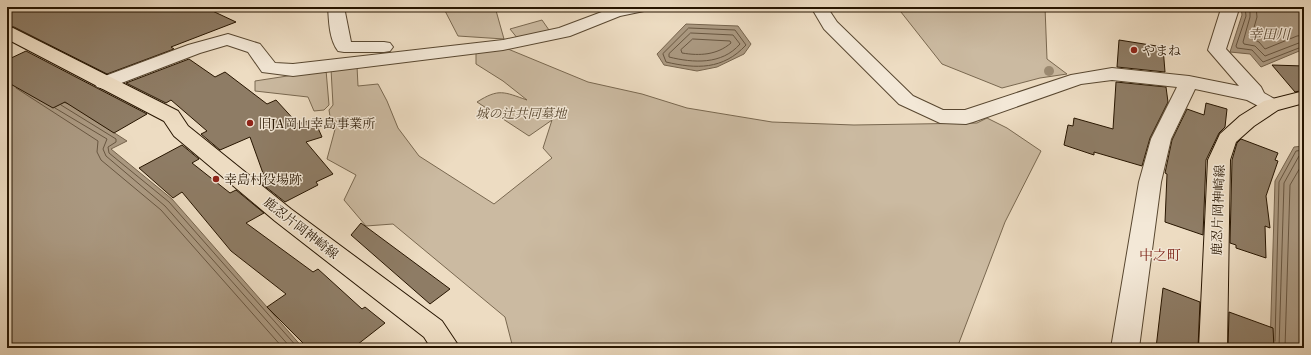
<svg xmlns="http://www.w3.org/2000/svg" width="1311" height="355" font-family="'IM FELL French Canon','Noto Serif JP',serif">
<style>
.green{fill:#cbbaa1;stroke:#796850}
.water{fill:#aa9880;stroke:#76644d}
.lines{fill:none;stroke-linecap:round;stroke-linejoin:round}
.shore{stroke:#685640;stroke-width:1}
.building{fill:#8e7c65;stroke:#271500}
.minor-casing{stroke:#584730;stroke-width:2}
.major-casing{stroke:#271500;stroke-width:2}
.minor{fill:#f3e8d7;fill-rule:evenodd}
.major{fill:#eddcc2;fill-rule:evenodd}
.tree{fill:#9b8a72}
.poi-dot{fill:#8f2418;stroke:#f3e8d7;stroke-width:1.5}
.labels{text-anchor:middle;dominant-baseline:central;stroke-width:3;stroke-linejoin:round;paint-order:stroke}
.poi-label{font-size:13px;fill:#271500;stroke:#f3e8d7;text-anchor:start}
.park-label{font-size:13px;font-style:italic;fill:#584730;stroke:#f3e8d7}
.street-label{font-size:13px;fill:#271500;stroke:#f3e8d7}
.water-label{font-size:14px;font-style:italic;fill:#5b4933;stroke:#f3e8d7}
.neighbourhood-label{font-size:14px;fill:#7a1f14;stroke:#f3e8d7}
</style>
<rect width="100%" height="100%" fill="#eddcc2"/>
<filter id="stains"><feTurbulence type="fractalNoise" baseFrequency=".005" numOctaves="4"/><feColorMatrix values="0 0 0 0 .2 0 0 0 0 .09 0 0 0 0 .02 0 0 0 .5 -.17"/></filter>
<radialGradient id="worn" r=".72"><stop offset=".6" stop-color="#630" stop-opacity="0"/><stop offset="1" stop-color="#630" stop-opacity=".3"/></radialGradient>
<path class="green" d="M 443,7 L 495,7 L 504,39 L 458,36 Z
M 897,7 L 1045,7 L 1047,59 L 1067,74 L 1040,78 L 1002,88 L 942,64 Z
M 542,20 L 549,30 L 518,39 L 510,29 Z
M 508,49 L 588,82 L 642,94 L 687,108 L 772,122 L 854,125 L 977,123 L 987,118 L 1007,128 L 1041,151 L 1005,222 L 957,348 L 513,348 L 505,317 L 393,224 L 366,226 L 344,200 L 356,175 L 327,159 L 337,122 L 331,123 L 329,110 L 333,105 L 331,69 L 357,66 L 358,86 L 378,84 L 387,101 L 398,128 L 419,156 L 494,204 L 552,158 L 543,148 L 552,120 L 529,136 L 477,102 C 499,88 504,92 527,100 L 503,81 L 476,64 L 476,53 Z
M 326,70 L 329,105 L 324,110 L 314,111 L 308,97 L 255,91 L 255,81 Z"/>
<path class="water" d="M 1241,7 L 1304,7 L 1304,49 L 1261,67 L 1250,54 L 1230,52 L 1242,15 Z
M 686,24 L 738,26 L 751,44 L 744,54 L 717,67 L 697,71 L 664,65 L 657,54 Z
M 7,64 L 63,102 L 71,105 L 127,141 L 111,149 L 172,199 L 303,348 L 7,348 Z
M 1304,146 L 1304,348 L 1270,348 L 1275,181 L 1294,147 Z"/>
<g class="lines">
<path class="shore" d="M 1245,7 L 1246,16 L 1236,46 L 1237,48 L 1252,50 L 1263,62 L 1304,46
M 1250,7 L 1250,17 L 1243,42 L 1244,44 L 1255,46 L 1265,56 L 1304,41
M 1256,7 L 1257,17 L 1251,38 L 1259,42 L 1265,49 L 1297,36 L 1304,35
M 689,28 L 735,30 L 746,45 C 723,70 696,69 666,62 L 663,54 Z
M 691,33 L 733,35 L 740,44 C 722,65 693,63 669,57 L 669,54 Z
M 693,39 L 730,41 L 731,43 C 717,55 700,56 682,53 L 681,50 Z
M 16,88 L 98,141 L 97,152 L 101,160 L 161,210 L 283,348
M 61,105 L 116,139 L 116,142 L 108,147 L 109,153 L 169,202 L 298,348
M 55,108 L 107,139 L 103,149 L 106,156 L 165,206 L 291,348
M 1275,341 L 1279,182 L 1296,151 L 1304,150
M 1279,348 L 1284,183 L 1299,156 L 1304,155
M 1285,348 L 1290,185 L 1304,161"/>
</g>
<path class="building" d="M 7,7 L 204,7 L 236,22 L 171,47 L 174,49 L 107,74 L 14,27 L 7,26 Z
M 1119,40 L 1163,47 L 1165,72 L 1117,67 Z
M 26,51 L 97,88 L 147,114 L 114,133 L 65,102 L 53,108 L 7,82 L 7,60 Z
M 189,59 L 215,77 L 225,72 L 267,104 L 276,100 L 298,124 L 314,119 L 322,137 L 306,142 L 333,174 L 316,182 L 318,185 L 285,202 L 257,180 L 264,176 L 250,137 L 220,150 L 201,134 L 207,131 L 171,100 L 166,103 L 126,83 Z
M 1272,65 L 1304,66 L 1304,90 L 1295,92 Z
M 1116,82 L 1166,87 L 1168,102 L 1150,138 L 1142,166 L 1094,152 L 1094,155 L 1064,145 L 1068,125 L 1073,126 L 1074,118 L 1113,129 Z
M 1206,103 L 1227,109 L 1225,127 L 1219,133 L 1206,160 L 1203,235 L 1165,222 L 1167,174 L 1165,173 L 1172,140 L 1187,109 L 1204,115 Z
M 1241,139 L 1278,153 L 1275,160 L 1278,161 L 1266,196 L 1270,228 L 1265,226 L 1266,258 L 1236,248 L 1236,245 L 1230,243 L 1232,160 L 1237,143 Z
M 182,145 L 199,159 L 192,163 L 230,193 L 236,190 L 264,213 L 246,223 L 313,272 L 318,269 L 362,309 L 365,307 L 385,323 L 353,348 L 308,348 L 267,307 L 286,294 L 231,251 L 182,192 L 173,198 L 139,168 Z
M 361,223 L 450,289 L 430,304 L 351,235 Z
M 1163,288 L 1200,302 L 1198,348 L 1156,348 Z
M 1229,312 L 1273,328 L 1274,348 L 1228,348 Z"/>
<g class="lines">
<defs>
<path id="minor" d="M 328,7 L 344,7 L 351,42 L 384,42 L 390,43 L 393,47 L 390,51 L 384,52 L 344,52 L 338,51 C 329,39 329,21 328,7 Z
M 615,7 L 646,7 L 644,11 L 620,16 L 570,36 L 503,50 L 293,76 L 262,72 L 248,52 L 227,45 L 200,53 L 111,87 L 104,89 L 97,87 L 94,83 L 97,79 L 188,45 L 228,34 L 260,44 L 275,63 L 293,64 L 503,40 L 559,28 Z
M 811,7 L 827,7 L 837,22 L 913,96 L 943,110 L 965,110 L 1071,75 L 1112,68 L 1189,76 L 1239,86 L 1208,50 L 1220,12 L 1221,7 L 1237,7 L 1238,12 L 1226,49 L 1261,87 L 1264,93 L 1278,101 L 1281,105 L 1278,109 L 1271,111 L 1264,109 L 1247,100 L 1195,89 L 1171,139 L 1161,182 L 1139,348 L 1111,348 L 1139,182 L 1151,139 L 1177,87 L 1112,80 L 1081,84 L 973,122 L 966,124 L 940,123 L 899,104 L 824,29 Z"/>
<path id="major" d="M 7,27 L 13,28 L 178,111 L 188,126 L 291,209 L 442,321 L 460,348 L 431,348 L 424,337 L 275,221 L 174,136 L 164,121 L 7,39 Z
M 1304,91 L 1304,103 L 1278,110 L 1254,126 L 1236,142 L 1230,160 L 1227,348 L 1199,348 L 1208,160 L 1220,134 L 1240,116 L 1264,101 Z"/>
</defs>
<use href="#minor" class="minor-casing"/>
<use href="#major" class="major-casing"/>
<use href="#minor" class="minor"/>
<use href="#major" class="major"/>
</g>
<circle class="tree" cx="1049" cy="71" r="5"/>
<g class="poi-dot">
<circle cx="1134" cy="50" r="4"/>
<circle cx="250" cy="123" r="4"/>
<circle cx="216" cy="179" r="4"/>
</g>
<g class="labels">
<g class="poi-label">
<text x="1142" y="50">やまね</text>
<text x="258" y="123">旧JA岡山幸島事業所</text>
<text x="224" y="179">幸島村役場跡</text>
</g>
<g class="park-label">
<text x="521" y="113">城の辻共同墓地</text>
</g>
<g class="street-label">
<text transform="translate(1218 210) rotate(-88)">鹿忍片岡神崎線</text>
<text transform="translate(301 228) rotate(38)">鹿忍片岡神崎線</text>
</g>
<g class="water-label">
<text x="1269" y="34">幸田川</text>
</g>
<g class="neighbourhood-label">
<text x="1160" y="255">中之町</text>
</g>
</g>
<rect width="1311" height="355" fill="none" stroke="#eddcc2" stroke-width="24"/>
<rect x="8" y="8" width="1295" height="339" fill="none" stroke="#271500" stroke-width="2"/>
<rect x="12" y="12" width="1287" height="331" fill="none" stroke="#271500"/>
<rect width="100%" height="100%" filter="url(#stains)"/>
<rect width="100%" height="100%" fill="url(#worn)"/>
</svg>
